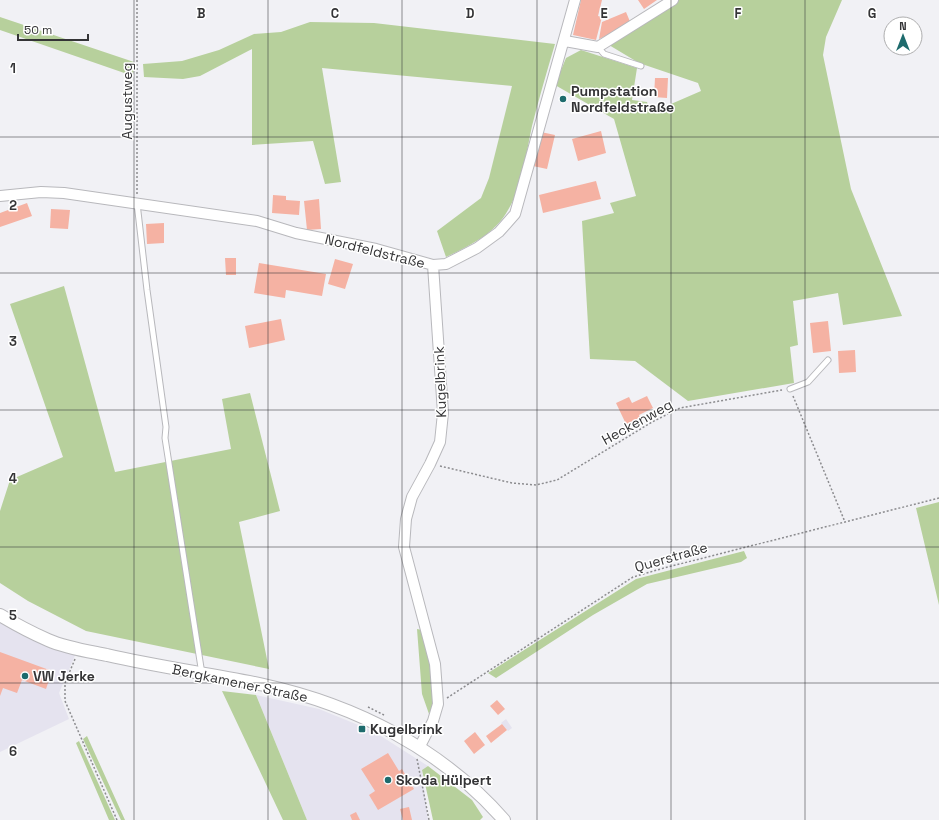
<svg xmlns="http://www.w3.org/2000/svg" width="939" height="820" font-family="'Space Grotesk',sans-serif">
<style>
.built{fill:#e5e3ef}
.green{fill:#b7d09c}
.building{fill:#f5b2a3}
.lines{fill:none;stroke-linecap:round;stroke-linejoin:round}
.service-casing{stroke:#b8b8bc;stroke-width:7}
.minor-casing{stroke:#b8b8bc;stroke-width:12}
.tertiary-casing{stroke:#b8b8bc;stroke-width:14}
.path{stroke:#8c8c8f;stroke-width:1.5;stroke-dasharray:2 2;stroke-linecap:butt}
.service{stroke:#fff;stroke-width:5}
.minor{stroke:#fff;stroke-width:10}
.tertiary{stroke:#fff;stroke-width:12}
.grid{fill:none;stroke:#343436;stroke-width:1;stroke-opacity:0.55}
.poi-dot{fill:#1e6b6d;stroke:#fff;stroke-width:1.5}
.labels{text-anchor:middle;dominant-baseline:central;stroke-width:3;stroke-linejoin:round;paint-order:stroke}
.poi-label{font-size:14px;font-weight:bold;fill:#343436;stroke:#fff;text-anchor:start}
.street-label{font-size:14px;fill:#343436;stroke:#fff}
.grid-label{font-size:13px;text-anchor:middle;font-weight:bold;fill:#343436;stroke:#fff;stroke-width:3;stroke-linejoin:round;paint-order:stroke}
</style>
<rect width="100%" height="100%" fill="#f1f1f5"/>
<path class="built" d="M 0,612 L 76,653 L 59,693 L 69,719 L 0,752 Z
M 256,695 L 319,709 L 373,731 L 428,766 L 422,770 L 428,820 L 307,820 Z
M 506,719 L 512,728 L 508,731 L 501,723 Z"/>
<path class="green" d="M 679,0 L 842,0 L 826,37 L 823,55 L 851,189 L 902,316 L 843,325 L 838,293 L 793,301 L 798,345 L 790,347 L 794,383 L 688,401 L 635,361 L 590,359 L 582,221 L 614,213 L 610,203 L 636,196 L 614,119 L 555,85 L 566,58 L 581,50 L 637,68 L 632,100 L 647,102 L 650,110 L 671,104 L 701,91 L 698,83 L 639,63 L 609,45 Z
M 0,17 L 134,62 L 133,76 L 0,30 Z
M 310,22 L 374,23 L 555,44 C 547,71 539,98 532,126 C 526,153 523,186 508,210 C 495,234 469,246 446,257 L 437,231 L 481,198 L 489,178 L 512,86 L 322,68 L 341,182 L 325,184 L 313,141 L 252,145 L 252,49 L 200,76 L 183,79 L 144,77 L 143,64 L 182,61 L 219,50 L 254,34 L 281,32 Z
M 64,286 L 115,472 L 231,449 L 222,399 L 250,393 L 280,511 L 239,522 L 269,669 L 86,631 L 28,601 L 0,583 L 0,511 L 10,480 L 63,457 L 10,304 Z
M 939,502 L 939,605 L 916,508 Z
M 744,551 L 747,558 L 741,562 L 647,584 L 593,615 L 496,678 L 488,673 L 636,579 Z
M 417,629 L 422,630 C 428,655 442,689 429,714 L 422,694 Z
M 222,691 L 256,695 L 307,820 L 283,820 Z
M 87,736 L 125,820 L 121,820 L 83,739 Z
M 79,741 L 115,820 L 109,820 L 76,743 Z
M 428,766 L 472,800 L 483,817 L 480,820 L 433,820 L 422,770 Z"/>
<path class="building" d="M 581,0 L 602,0 L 598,16 L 602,17 L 596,40 L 573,35 Z
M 638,0 L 657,0 L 644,9 Z
M 626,12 L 631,24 L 599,39 L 602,22 Z
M 655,78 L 668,78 L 667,98 L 654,97 Z
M 561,96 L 567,98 L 566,102 L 559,99 Z
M 601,131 L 606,153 L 578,161 L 572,139 Z
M 541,132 L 555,135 L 547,169 L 533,166 Z
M 596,181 L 601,199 L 543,213 L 539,195 Z
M 273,195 L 286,196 L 286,200 L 300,201 L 299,215 L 272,213 Z
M 319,199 L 321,229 L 307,230 L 304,201 Z
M 27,203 L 32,216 L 0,227 L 0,213 Z
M 51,209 L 70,210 L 68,229 L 50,228 Z
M 164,223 L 164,243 L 147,244 L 146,224 Z
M 225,258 L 236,258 L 236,275 L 226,275 Z
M 335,259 L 353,264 L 345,289 L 328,284 Z
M 259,263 L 326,274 L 322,296 L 286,290 L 285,298 L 254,293 Z
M 281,319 L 285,340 L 249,348 L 245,326 Z
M 828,321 L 831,351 L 813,353 L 810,323 Z
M 855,350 L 856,372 L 839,373 L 838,351 Z
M 647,396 L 653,408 L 639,415 L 640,418 L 626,424 L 616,403 L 629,397 L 632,403 Z
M 0,652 L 52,671 L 46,689 L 22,680 L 17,693 L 3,688 L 0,696 Z
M 497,700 L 505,709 L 498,715 L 490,706 Z
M 502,724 L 507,730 L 491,743 L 486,736 Z
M 475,732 L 485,745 L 474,754 L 464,741 Z
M 388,753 L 399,771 L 402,769 L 414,789 L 378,810 L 369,795 L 375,791 L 361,769 Z
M 409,807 L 412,820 L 403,820 L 400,809 Z
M 356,812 L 360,820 L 352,820 L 350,815 Z"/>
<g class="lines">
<defs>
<path id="service" d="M 598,47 L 604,54 L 641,66
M 137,203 L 147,290 L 166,427 L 165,438 L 202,674
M 790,389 L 808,382 L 828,360"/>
<path id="minor" d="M 565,41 L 598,47 L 673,0
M 0,196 L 41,192 L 64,193 L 257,221 L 296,233 L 376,249 L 433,265 L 446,264 L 477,248 L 499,232 L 515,214 L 575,0
M 419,748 L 433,721 L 438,704 L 435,664 L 404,547 L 406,519 L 412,497 L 430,464 L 440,442 L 443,413 L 433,265"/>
<path id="tertiary" d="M 0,615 C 15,624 32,633 48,640 C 66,648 87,651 107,655 C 159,667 212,674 264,685 C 355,705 442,749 504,820"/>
</defs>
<use href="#service" class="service-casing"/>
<use href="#minor" class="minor-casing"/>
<use href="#tertiary" class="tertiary-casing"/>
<path class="path" d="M 137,194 L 137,0
M 793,396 L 845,522
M 440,466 L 512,483 L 536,485 L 557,480 L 652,422 L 680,408 L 782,390
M 75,659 L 65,683 L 65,701 L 117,820
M 447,698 L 633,577 L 664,568 L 939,498
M 368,707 L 384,715
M 417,759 L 429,820"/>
<use href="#service" class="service"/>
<use href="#minor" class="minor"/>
<use href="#tertiary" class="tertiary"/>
</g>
<path class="grid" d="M 134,0 L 134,820M 268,0 L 268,820M 402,0 L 402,820M 537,0 L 537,820M 671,0 L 671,820M 805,0 L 805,820M 0,137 L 939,137M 0,273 L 939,273M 0,410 L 939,410M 0,547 L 939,547M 0,683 L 939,683"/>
<g class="poi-dot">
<circle cx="563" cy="99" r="4"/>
<circle cx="25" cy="676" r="4"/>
<rect x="358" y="725" width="8" height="8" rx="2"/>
<circle cx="388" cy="780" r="4"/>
</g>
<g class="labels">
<g class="poi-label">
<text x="571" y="91">Pumpstation<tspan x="571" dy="16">Nordfeldstraße</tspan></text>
<text x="33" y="676">VW Jerke</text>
<text x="370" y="729">Kugelbrink</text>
<text x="396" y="780">Skoda Hülpert</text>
</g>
<g class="street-label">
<text transform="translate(127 101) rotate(-90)">Augustweg</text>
<text transform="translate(375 251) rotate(14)">Nordfeldstraße</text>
<text transform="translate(440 382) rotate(-92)">Kugelbrink</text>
<text transform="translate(637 422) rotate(-29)">Heckenweg</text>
<text transform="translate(671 557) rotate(-16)">Querstraße</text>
<text transform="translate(240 683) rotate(12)">Bergkamener Straße</text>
</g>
</g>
<g class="grid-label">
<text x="201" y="18">B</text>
<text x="335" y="18">C</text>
<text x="470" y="18">D</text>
<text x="604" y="18">E</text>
<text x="738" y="18">F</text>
<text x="872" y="18">G</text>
<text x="13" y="73">1</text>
<text x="13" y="210">2</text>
<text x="13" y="346">3</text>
<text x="13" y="483">4</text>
<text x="13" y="620">5</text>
<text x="13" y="756">6</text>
</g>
<g transform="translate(903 36)"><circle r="19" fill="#ffffff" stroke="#aeaeaf"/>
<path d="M0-3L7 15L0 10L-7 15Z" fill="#1e6b6d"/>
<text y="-6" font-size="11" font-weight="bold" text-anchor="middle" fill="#343436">N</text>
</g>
<path d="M18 34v6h70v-6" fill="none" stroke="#343436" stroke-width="2"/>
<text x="24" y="34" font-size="12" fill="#343436" stroke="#ffffff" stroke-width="3" paint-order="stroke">50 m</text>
</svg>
